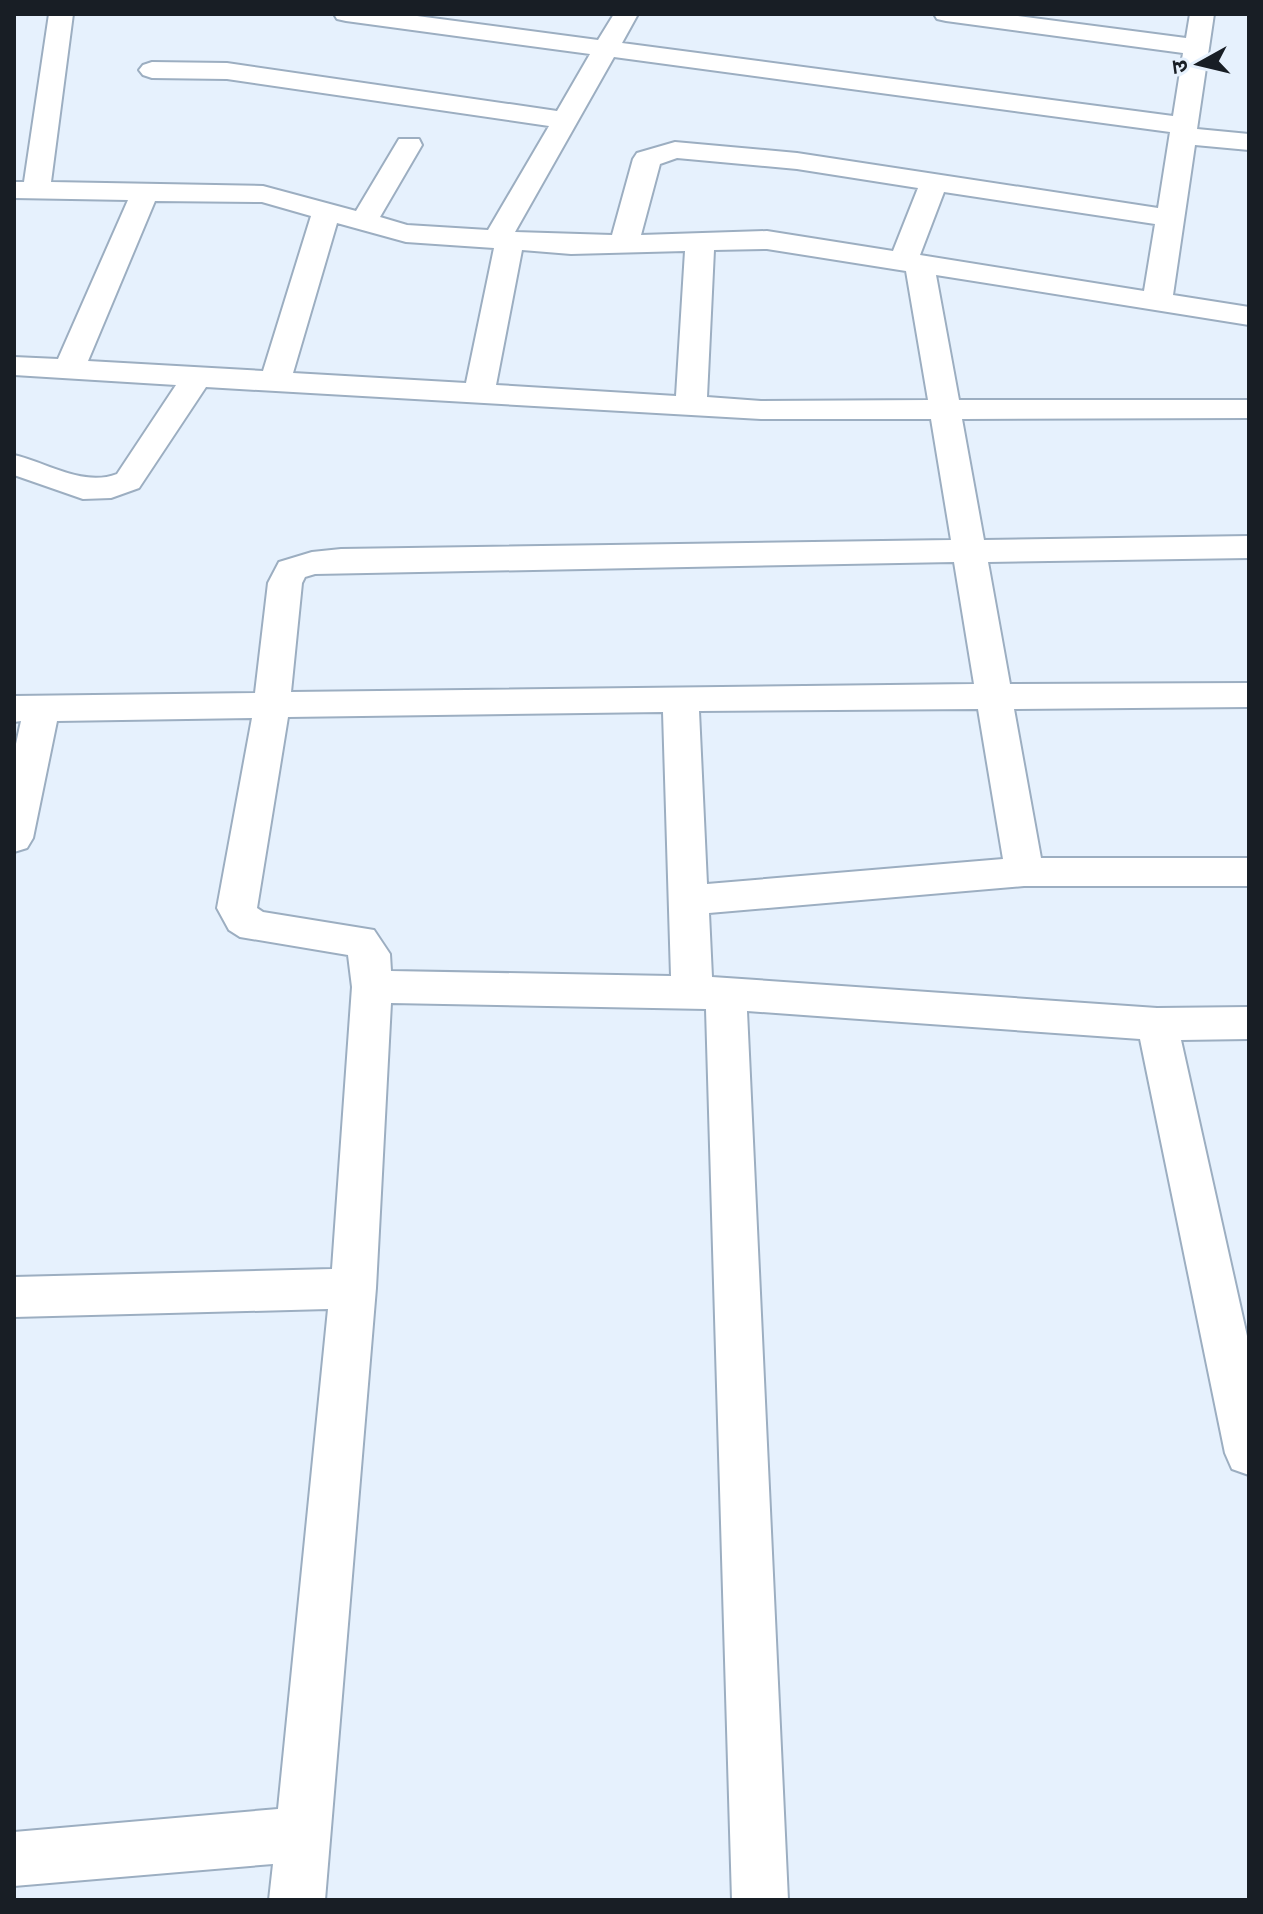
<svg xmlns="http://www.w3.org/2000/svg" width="1263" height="1914" font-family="'Titillium Web','Noto Sans Devanagari',sans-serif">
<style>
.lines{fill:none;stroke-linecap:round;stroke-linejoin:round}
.minor-casing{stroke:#9caec1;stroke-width:4}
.minor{fill:#fff;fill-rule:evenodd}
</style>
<rect width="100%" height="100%" fill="#e6f1fd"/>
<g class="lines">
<defs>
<path id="minor" d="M 49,14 L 73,14 L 51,182 L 263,186 L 356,211 L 399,139 L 419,139 L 422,145 L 380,217 L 407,225 L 488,230 L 549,126 L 227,79 L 152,78 L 143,75 L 139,70 L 143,65 L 152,62 L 227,63 L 557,111 L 590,54 L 346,21 L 337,19 L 334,14 L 402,14 L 598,40 L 614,14 L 638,14 L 622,43 L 1173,116 L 1183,53 L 946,21 L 937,19 L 934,14 L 1003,14 L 1186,38 L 1190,14 L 1214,14 L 1197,129 L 1249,134 L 1249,150 L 1195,145 L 1173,295 L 1249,307 L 1249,325 L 936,275 L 959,400 L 1249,400 L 1249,418 L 962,419 L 984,540 L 1249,536 L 1249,558 L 988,562 L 1010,684 L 1249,683 L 1249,707 L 1014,709 L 1041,858 L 1249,858 L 1249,886 L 1024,886 L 709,913 L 712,977 L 1157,1008 L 1249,1007 L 1249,1039 L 1181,1040 L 1249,1345 L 1249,1475 L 1232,1469 L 1225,1453 L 1140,1039 L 747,1011 L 788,1900 L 732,1900 L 706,1009 L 391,1003 L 376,1288 L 325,1900 L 269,1900 L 273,1864 L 14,1886 L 14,1832 L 278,1809 L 328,1309 L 14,1317 L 14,1277 L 332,1269 L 352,987 L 348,955 L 240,937 L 229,930 L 217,908 L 252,718 L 57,721 L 33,838 L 27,848 L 14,852 L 14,753 L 21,721 L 14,722 L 14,696 L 255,693 L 268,583 L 279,562 L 312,552 L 341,549 L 951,540 L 931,419 L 761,419 L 206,387 L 139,488 L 111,498 L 83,499 L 14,475 L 14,455 C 48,463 83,487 117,474 L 176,385 L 14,375 L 14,357 L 58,359 L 128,200 L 14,198 L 14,182 L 24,182 ZM 614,57 L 1170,132 L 1158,208 L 797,153 L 675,142 L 637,153 L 633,159 L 612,235 L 515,232 ZM 677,158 L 797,169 L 918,188 L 893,251 L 767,231 L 641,235 L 660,164 ZM 944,192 L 1155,224 L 1144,291 L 920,255 ZM 155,201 L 262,202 L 311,216 L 263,371 L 88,361 ZM 337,223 L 406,242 L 494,248 L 466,383 L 293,373 ZM 767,249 L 906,271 L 928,400 L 761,401 L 707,397 L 714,250 ZM 522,250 L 571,254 L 685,251 L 676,396 L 496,385 ZM 954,562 L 974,684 L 291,692 L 302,583 L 305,577 L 315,574 ZM 978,709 L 1003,859 L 707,884 L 699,711 ZM 663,712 L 671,976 L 391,971 L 390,954 L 374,930 L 263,912 L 257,908 L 288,717 Z"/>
</defs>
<use href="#minor" class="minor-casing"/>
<use href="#minor" class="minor"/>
</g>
<rect width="1263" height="1914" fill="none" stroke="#181e25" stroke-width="32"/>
<g transform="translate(1199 64) rotate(262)" stroke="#e6f1fd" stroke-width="6" paint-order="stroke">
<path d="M0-6L14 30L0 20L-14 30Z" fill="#181e25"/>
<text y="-12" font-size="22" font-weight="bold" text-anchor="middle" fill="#181e25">उ</text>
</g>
</svg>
